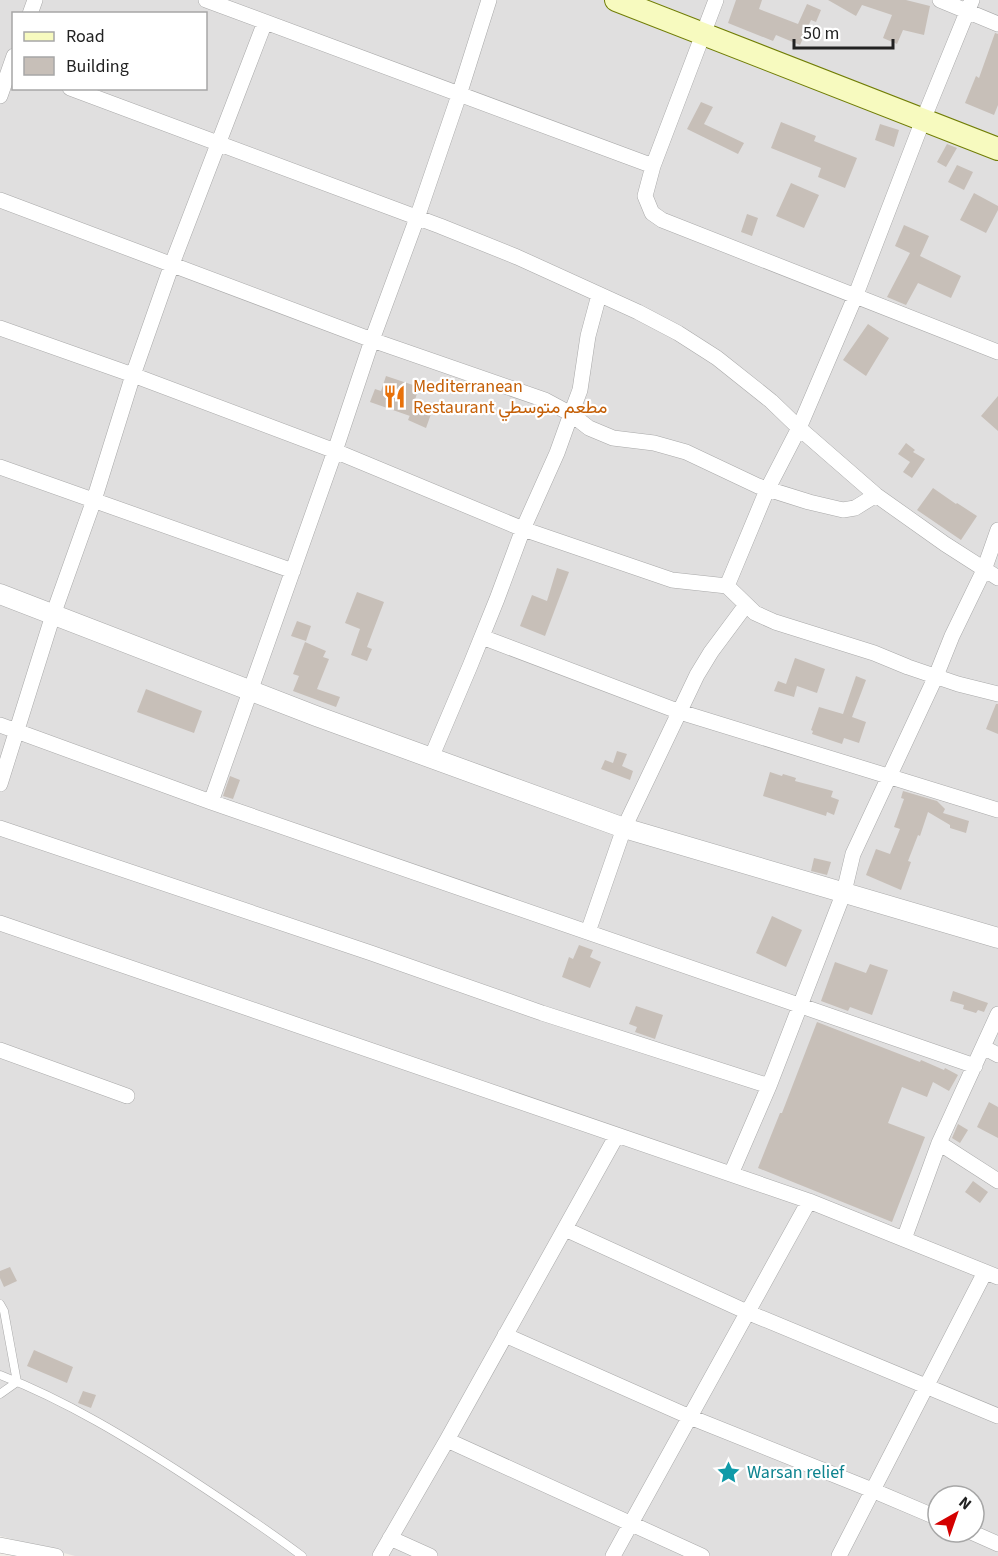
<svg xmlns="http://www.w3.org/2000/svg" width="998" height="1556" font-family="'Source Sans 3',Vazirmatn,sans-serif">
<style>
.residential{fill:#e0dfdf;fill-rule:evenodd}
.building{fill:#c7bfb8}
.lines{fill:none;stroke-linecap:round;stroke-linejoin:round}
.service-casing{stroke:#a9a9a9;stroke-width:9}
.minor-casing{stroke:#a9a9a9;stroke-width:16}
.tertiary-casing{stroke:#a9a9a9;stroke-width:21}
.secondary-casing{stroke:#707d05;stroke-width:24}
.service{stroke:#fff;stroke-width:8}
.minor{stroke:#fff;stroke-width:15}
.tertiary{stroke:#fff;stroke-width:20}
.secondary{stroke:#f7fabf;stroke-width:22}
.labels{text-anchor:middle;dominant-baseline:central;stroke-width:4.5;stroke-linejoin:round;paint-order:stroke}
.food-label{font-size:18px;fill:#c56008;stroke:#fff;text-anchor:start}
.culture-label{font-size:18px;fill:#0d838f;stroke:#fff;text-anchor:start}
</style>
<rect width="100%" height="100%" fill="#f2efe9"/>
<path class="residential" d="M 0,0 L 998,0 L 998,1556 L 75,1556 L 0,1536 ZM 14,14 L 206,14 L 206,88 L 14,88 ZM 938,1496 L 974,1496 L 974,1532 L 938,1532 Z"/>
<path class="building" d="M 736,0 L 762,0 L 759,9 L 798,24 L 807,4 L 821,10 L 816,22 L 811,20 L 800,45 L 776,35 L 773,41 L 728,23 Z
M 828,0 L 906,0 L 930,6 L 924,35 L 903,30 L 897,44 L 883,38 L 892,15 L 862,5 L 856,16 Z
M 995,33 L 998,34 L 998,105 L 994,115 L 965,103 L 976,76 L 979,78 Z
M 701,102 L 713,107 L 704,124 L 744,143 L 738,154 L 687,129 Z
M 781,122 L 816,136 L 814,141 L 857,158 L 845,188 L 818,177 L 821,168 L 771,148 Z
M 880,124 L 899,130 L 894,147 L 875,140 Z
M 947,144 L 957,148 L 946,167 L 937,162 Z
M 957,165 L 973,172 L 964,190 L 948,182 Z
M 791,183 L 819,195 L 804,228 L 776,216 Z
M 974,193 L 998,206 L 998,210 L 986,233 L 960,220 Z
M 747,214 L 758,218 L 752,236 L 741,232 Z
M 904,225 L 929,236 L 920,256 L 961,276 L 951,298 L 918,283 L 906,305 L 887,297 L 910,253 L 895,246 Z
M 868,324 L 889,338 L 866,376 L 843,360 Z
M 386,376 L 419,387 L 410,416 L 370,402 L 375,389 L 381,391 Z
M 998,396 L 998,431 L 981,416 Z
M 413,408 L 431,414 L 426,428 L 408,420 Z
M 906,443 L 915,450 L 913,452 L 925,459 L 912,478 L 903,472 L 910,462 L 898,454 Z
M 933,488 L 956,504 L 957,503 L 977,516 L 961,540 L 917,510 Z
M 557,568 L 569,572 L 545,636 L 520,626 L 532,595 L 547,601 Z
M 357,592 L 384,602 L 367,647 L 372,649 L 367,661 L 351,655 L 360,629 L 345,623 Z
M 297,621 L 311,626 L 306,641 L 291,636 Z
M 305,642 L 326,651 L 323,657 L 329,659 L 317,689 L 340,697 L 336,707 L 293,691 L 299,676 L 293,674 Z
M 795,658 L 825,669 L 817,693 L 797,686 L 794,697 L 774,691 L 778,681 L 786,684 Z
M 856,676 L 866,680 L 852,717 L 866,722 L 859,743 L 844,738 L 842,744 L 812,734 L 813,731 L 811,730 L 819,707 L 843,714 Z
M 146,689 L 202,711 L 194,733 L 137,712 Z
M 996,704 L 998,704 L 998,734 L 986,729 Z
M 617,751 L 627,754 L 622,766 L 633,771 L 630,780 L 601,769 L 605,760 L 613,763 Z
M 770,772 L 782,776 L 783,774 L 793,777 L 796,778 L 795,781 L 833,791 L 831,797 L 839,800 L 834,815 L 827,812 L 826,816 L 763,796 Z
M 230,776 L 240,780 L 233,799 L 223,796 Z
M 903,791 L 937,801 L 945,809 L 943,813 L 969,821 L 966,833 L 950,828 L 950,825 L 928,812 L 920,836 L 918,835 L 908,861 L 911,862 L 901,890 L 866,875 L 876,849 L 890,854 L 900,829 L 894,827 L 904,799 L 901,798 Z
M 814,858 L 831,862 L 827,875 L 811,871 Z
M 772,916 L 802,930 L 786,967 L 756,953 Z
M 579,945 L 593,950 L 590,957 L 601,962 L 590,988 L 562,977 L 569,957 L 573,959 Z
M 835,962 L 866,973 L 870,964 L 888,970 L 872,1015 L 850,1007 L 848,1011 L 821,1001 Z
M 953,991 L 988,1003 L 984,1012 L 978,1010 L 976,1013 L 963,1009 L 964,1005 L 950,1001 Z
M 636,1006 L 663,1015 L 655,1039 L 635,1032 L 637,1027 L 629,1024 Z
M 817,1022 L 920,1062 L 921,1060 L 944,1070 L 945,1068 L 958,1075 L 949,1091 L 933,1082 L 927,1097 L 902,1087 L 888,1123 L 925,1137 L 892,1222 L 758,1168 L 780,1113 L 782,1113 Z
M 989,1102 L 998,1107 L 998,1138 L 977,1127 Z
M 958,1124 L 968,1130 L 960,1143 L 952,1138 Z
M 973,1181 L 988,1192 L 980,1203 L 965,1192 Z
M 10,1267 L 17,1281 L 4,1287 L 0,1278 L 0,1271 Z
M 34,1350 L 73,1367 L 67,1383 L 27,1366 Z
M 83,1391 L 96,1395 L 91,1408 L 78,1403 Z"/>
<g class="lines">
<defs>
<path id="service" d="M 0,1304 L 4,1311 L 17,1382
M 0,1375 C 67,1401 129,1439 189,1478 C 227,1503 265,1528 302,1556
M 0,1394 L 17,1382"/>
<path id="minor" d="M 206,0 L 653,166
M 716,0 L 653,166 L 645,196 L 652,213 L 662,220 L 998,352
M 940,0 L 998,24
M 30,14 L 35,0
M 70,88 L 440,226 L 517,257 L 638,312 L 678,333 L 717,358 L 771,401 L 799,428 L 876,495 L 945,544 L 998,578
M 0,96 L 14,56
M 0,200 L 372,340 L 545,400 L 571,414 L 589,428 L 613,438 L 654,443 L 686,452 L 758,486 L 809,502 L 843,510 L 855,508 L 876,495
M 0,328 L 133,375 L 335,451 L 523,529 L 672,580 L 727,586 L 755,613 L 775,622 L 874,653 L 908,667 L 958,684 L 998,694
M 0,467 L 293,571
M 727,586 L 767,490 L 799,428 L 855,297 L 923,120 L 972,0
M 482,637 L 680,712 L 998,810
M 0,725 L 211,802 L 975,1066
M 431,758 L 470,666 L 497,599 L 523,529 L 557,453 L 571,414 L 580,390 L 588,336 L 599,295
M 0,784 L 53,615 L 94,500 L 133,375 L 172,264 L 265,22
M 211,802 L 335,451 L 372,340 L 417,218 L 459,95 L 489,0
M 0,828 L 371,953 L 542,1013 L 769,1086
M 0,923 L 809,1201 L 998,1277
M 588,932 L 624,828 L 697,675 L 711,652 L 746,605
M 983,1047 L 998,1055
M 0,1050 L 127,1096
M 939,1143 L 998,1181
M 731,1174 L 769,1086 L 844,892 L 853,854 L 936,676 L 952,636 L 984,570 L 998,530
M 565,1229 L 747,1312 L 998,1416
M 904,1239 L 939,1143 L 998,1014
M 505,1335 L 690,1417 L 872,1490 L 938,1518
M 447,1440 L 702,1556
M 971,1532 L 998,1544
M 390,1538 L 430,1556
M 0,1545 L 56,1556
M 380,1556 L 447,1440 L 617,1135
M 613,1556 L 809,1201
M 839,1556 C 887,1461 937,1367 985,1272"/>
<path id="tertiary" d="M 0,594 L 316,716 L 624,828 L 998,938"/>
<path id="secondary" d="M 616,0 L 998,149"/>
</defs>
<use href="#service" class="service-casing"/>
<use href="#minor" class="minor-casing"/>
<use href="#tertiary" class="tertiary-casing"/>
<use href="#secondary" class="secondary-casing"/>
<use href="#service" class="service"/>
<use href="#minor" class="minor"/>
<use href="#tertiary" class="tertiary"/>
<use href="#secondary" class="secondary"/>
</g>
<defs>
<symbol id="restaurant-bare" viewBox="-9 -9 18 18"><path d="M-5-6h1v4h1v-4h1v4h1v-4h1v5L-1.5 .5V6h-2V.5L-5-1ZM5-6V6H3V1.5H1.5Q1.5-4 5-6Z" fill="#e8710a" stroke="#fff" stroke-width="2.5" paint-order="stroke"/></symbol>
<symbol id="sight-bare" viewBox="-9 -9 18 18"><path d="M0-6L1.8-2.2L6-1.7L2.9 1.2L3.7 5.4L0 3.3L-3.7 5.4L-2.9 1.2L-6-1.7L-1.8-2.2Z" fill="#0f9aa8" stroke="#fff" stroke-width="2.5" paint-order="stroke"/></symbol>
</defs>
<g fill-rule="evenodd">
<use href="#restaurant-bare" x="378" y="380" width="33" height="33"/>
<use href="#sight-bare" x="712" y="1456" width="33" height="33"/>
</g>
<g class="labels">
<g class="food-label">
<text x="413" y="386">Mediterranean<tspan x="413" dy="21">Restaurant مطعم متوسطي</tspan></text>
</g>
<g class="culture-label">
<text x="747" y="1472">Warsan relief</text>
</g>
</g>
<rect x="12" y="12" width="195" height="78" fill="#ffffff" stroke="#a7a7a7" stroke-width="1.5"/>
<rect x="24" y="32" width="30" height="9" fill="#f7fabf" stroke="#a7a7a7" stroke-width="1.5"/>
<text x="66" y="42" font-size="18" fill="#222222">Road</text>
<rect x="24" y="57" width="30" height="18" fill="#c7bfb8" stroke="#a7a7a7" stroke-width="1.5"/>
<text x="66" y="72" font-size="18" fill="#222222">Building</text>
<g transform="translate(956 1514) rotate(40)"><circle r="28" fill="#ffffff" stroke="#a7a7a7" stroke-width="1.5"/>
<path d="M0-4.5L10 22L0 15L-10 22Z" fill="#d40000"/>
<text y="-9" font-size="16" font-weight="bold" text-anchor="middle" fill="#222222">N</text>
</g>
<path d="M794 39v9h99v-9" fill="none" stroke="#222222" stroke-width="3"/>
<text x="803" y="39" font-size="18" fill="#222222" stroke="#ffffff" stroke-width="4.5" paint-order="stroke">50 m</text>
</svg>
